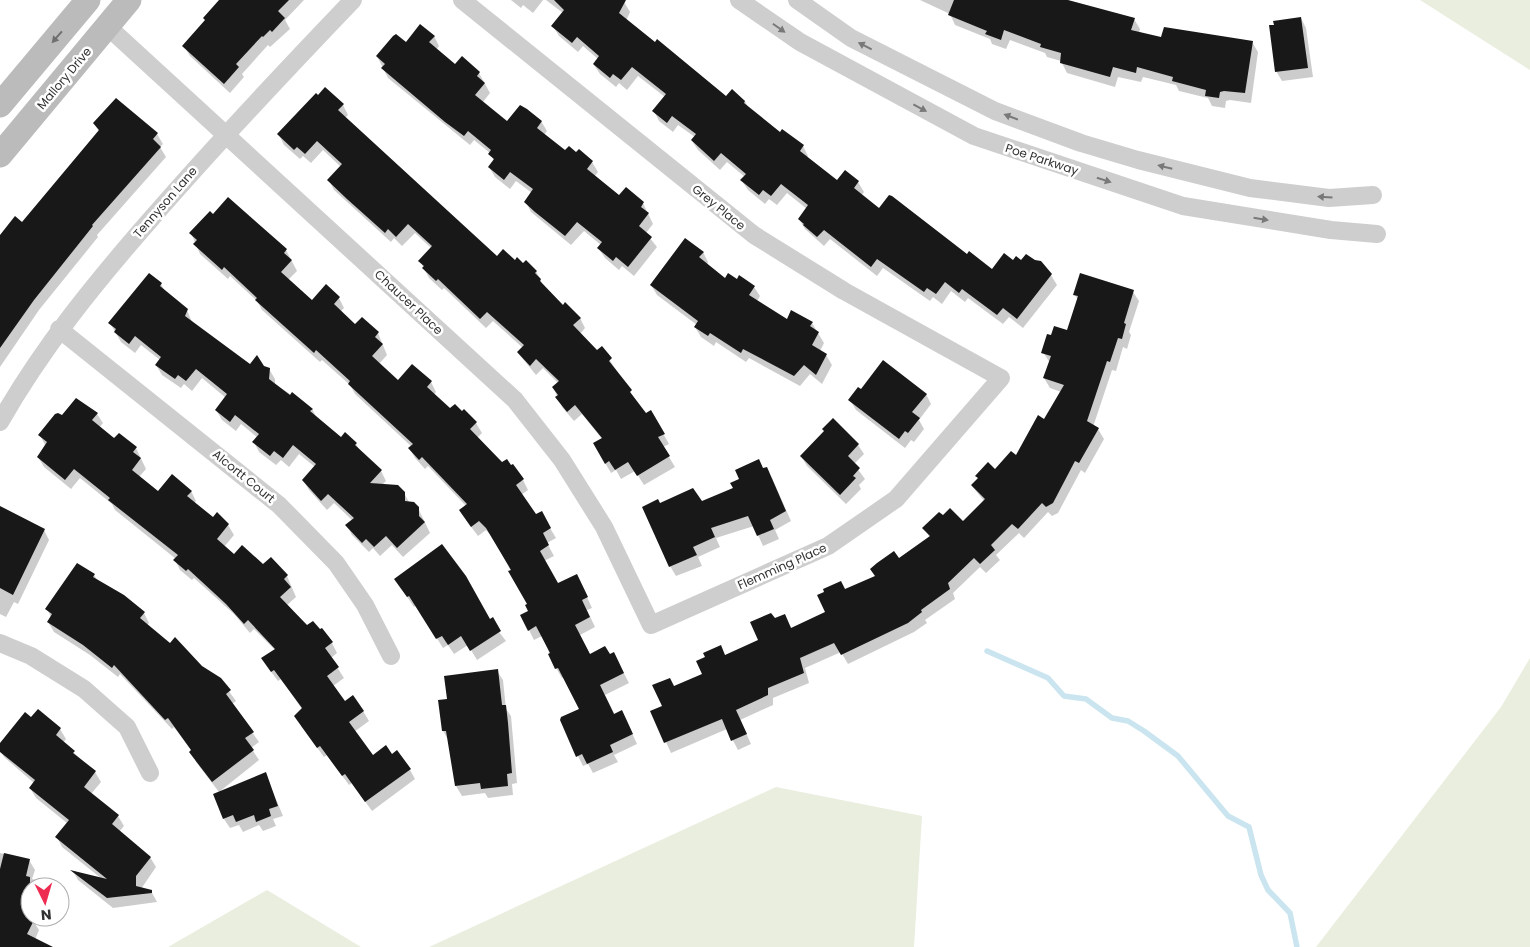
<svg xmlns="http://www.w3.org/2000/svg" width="1530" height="947" font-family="Poppins,sans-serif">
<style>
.green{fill:#e9eedf}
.shadow{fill:#0003}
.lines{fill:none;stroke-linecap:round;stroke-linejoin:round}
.stream{stroke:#cae5ef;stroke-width:5.5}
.building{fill:#181818}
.street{stroke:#cecece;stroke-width:18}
.secondary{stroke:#bbb;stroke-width:25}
.oneway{fill:#787878}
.oneway2{fill:#6f6f6f}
.labels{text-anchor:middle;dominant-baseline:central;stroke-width:5;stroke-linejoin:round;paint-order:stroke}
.street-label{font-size:12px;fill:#313131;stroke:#fff}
</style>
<rect width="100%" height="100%" fill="#fff"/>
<path class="green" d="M 1420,0 L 1530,0 L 1530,70 Z
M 1530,658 L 1530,947 L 1316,947 L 1501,707 Z
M 776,787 L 922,816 L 914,947 L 429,947 Z
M 267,890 L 361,947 L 168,947 Z"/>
<path class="shadow" d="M 220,0 L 304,0 L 285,20 L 290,29 L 270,47 L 268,45 L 242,74 L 244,77 L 230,93 L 190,56 L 184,46 L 206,21 Z
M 511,0 L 543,0 L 533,13 L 523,5 L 521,8 Z
M 546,0 L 623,0 L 630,12 L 626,21 L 727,98 L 745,101 L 749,109 L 781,134 L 803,146 L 808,156 L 807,158 L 837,182 L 858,182 L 864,192 L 861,196 L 879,210 L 992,271 L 1013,262 L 1022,261 L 1051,275 L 1057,285 L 1023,328 L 1009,317 L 1003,324 L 968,298 L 965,302 L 951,291 L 942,304 L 933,297 L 930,301 L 883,268 L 877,276 L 830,239 L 824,246 L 805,229 L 799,219 L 807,209 L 787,193 L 777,205 L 769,199 L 765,204 L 748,190 L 742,181 L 745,177 L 727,162 L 720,170 L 698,150 L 692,141 L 695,137 L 678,125 L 673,132 L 659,121 L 654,111 L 665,97 L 638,76 L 627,90 L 619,83 L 616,87 L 600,74 L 594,65 L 598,59 L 583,46 L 578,52 L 559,36 L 553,26 L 563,13 Z
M 920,0 L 1050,0 L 1134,19 L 1140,29 L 1139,33 L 1162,39 L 1252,42 L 1258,52 L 1251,103 L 1230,100 L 1226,101 L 1225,108 L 1212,106 L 1208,98 L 1179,91 L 1176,85 L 1143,77 L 1141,82 L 1118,77 L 1115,87 L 1067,73 L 1061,61 L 1047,57 L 1045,53 L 1010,40 L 1006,49 L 992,44 L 990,39 L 955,25 L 950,14 Z
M 1301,18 L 1306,28 L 1313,77 L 1282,81 L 1276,71 Z
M 434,36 L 439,46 L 436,50 L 455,66 L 479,73 L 490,93 L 483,102 L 508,123 L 541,121 L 547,131 L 544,135 L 565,152 L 576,153 L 579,151 L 592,162 L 598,172 L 594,177 L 620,197 L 643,203 L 653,224 L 646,233 L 657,247 L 634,276 L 622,266 L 619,270 L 605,258 L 599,249 L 601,245 L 584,231 L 571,245 L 531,212 L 526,202 L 532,193 L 516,181 L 510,189 L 495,177 L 489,167 L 494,161 L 490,153 L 474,140 L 470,145 L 388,78 L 377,56 L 406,44 Z
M 116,99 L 157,134 L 163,144 L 160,147 L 166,157 L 97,235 L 98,237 L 39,310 L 0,367 L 0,237 L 22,224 L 99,132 L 94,123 Z
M 343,105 L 348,115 L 345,118 L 497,258 L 523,265 L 536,271 L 544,287 L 563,307 L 580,318 L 585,328 L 580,334 L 597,351 L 602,348 L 645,415 L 651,412 L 669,444 L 663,447 L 675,467 L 644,485 L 635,471 L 621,479 L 616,470 L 611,473 L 594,444 L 602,439 L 582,414 L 574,421 L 562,407 L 553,387 L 558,383 L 543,368 L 536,375 L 518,353 L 523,348 L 493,321 L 486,328 L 444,288 L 442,290 L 429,278 L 420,261 L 432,249 L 415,233 L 402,246 L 394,238 L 391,242 L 334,190 L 329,180 L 341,167 L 323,150 L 311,163 L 303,156 L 300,159 L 284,145 L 279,135 Z
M 228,199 L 286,250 L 297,271 L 288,280 L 312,302 L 339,298 L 344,308 L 340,312 L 355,326 L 378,333 L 387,355 L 379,364 L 398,381 L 431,382 L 436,392 L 434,395 L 450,410 L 462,413 L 464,411 L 476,423 L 482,433 L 477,438 L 501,464 L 523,480 L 528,490 L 521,495 L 536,516 L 541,513 L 556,538 L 547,543 L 554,556 L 544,561 L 558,585 L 582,586 L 592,608 L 587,610 L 595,627 L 580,635 L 590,655 L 609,656 L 619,664 L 629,683 L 605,695 L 615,715 L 627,722 L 637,744 L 614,755 L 618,762 L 593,773 L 588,764 L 583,766 L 578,756 L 581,709 L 564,677 L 562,678 L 556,668 L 542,636 L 534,640 L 529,630 L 529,604 L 493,538 L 486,530 L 478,536 L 466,520 L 466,506 L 428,466 L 425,469 L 415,458 L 410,449 L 412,447 L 355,394 L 350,385 L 322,360 L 320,362 L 262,310 L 257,301 L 230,276 L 228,279 L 200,254 L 191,233 L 213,215 Z
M 703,252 L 708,262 L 707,265 L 726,280 L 737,280 L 754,287 L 760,296 L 757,301 L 787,320 L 812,323 L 824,343 L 820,351 L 826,355 L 832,365 L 822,384 L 810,374 L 800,386 L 749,358 L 746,362 L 716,342 L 714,346 L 701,337 L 695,327 L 697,325 L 657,295 L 651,285 Z
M 161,284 L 166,293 L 187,310 L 192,322 L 250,365 L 269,369 L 275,379 L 275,384 L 312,409 L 317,418 L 341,438 L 356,444 L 361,453 L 381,471 L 386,481 L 382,485 L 404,493 L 409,502 L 418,508 L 430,533 L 403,557 L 392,545 L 380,556 L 373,548 L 369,552 L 352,535 L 347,526 L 352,520 L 334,503 L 327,510 L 309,490 L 303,480 L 315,467 L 299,454 L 289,467 L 281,460 L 276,465 L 259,452 L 254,442 L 257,437 L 241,424 L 236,431 L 222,420 L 216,410 L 226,398 L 202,378 L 192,391 L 184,384 L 181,388 L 162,375 L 156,365 L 160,360 L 141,345 L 135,353 L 121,342 L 110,323 Z
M 1133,292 L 1139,301 L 1129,332 L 1131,335 L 1127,349 L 1123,347 L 1116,371 L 1112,370 L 1093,427 L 1098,429 L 1104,439 L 1085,473 L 1081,470 L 1058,513 L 1052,516 L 1048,512 L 1024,538 L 1019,533 L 996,555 L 1000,560 L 986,573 L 980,567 L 953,593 L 955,599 L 925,620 L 927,623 L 914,632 L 848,664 L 841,652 L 805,668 L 809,683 L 773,698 L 773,705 L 740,720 L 751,744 L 738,750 L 727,729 L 671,753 L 652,712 L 663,706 L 674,687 L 703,674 L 706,657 L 720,647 L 725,656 L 760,641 L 775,619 L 784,615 L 792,629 L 826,613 L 845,590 L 876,577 L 930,538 L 924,528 L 942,517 L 963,522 L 984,501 L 972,486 L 978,479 L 977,476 L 995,470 L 1016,457 L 1044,420 L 1061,392 L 1050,388 L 1044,378 L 1050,363 L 1043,352 L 1068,332 L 1078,300 L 1075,295 Z
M 861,391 L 926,394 L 931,404 L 919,420 L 924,429 L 914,442 L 911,440 L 905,448 L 856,410 L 850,400 Z
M 97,414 L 103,423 L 99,428 L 115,440 L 136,448 L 146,469 L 139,477 L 158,493 L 191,491 L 196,501 L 194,504 L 213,519 L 228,525 L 234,535 L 224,547 L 234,556 L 287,576 L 296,597 L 286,606 L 307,627 L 319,631 L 322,629 L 332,643 L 337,653 L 331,658 L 344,678 L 333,686 L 345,703 L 363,711 L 369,721 L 354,732 L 373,756 L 392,756 L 410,770 L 415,779 L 372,811 L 352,783 L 349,785 L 327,755 L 324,757 L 301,726 L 302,709 L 281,679 L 278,681 L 269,669 L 275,650 L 254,629 L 250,633 L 234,614 L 194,578 L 192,580 L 180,570 L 175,560 L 176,559 L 115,510 L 112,504 L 80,478 L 71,489 L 44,467 L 38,457 L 45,445 L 40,435 L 62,417 Z
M 858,445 L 864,454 L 854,464 L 865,479 L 859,485 L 861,489 L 846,504 L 807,466 L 801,456 Z
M 763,470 L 772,478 L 791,521 L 775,530 L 779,539 L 763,546 L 754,526 L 716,538 L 720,547 L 698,557 L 702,566 L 676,576 L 670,566 L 660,504 L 701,503 L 734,489 Z
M 0,507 L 44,530 L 49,540 L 18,604 L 14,602 L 6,617 L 0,614 Z
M 94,575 L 98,581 L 144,613 L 149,623 L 147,625 L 170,644 L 220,679 L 236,701 L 232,704 L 259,742 L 251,748 L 259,760 L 219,792 L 196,762 L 192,751 L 174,727 L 172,729 L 120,674 L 118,677 L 90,655 L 54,632 L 48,622 L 51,617 L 47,609 Z
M 395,579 L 490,620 L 506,641 L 477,660 L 468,645 L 454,654 L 448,645 L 443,648 L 416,605 L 414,607 Z
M 497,671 L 503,680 L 506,709 L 511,716 L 517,783 L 512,784 L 513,795 L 488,798 L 485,793 L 462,796 L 456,786 L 449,741 L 443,731 L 448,700 Z
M 39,711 L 60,729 L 66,739 L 63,743 L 95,772 L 101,782 L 91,794 L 118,816 L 124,826 L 119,832 L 150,857 L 156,867 L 141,889 L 151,891 L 157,902 L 113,908 L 78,880 L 73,871 L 102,879 L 62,847 L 57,837 L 67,823 L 36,798 L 30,788 L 34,783 L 4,757 L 0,750 L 0,745 Z
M 265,773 L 283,816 L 273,819 L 276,826 L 263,831 L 259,825 L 243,832 L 239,825 L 230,828 L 224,819 Z
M 0,853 L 29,860 L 35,870 L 32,879 L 36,880 L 40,887 L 30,887 L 30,917 L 35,917 L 34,922 L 39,930 L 34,942 L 37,947 L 0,947 Z"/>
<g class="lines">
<path class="stream" d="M 987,651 L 1048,678 L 1064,696 L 1086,699 L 1112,718 L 1128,721 L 1144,731 L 1178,756 L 1228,816 L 1249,827 L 1261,875 L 1268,890 L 1290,913 L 1297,947"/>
</g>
<path class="building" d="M 219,0 L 289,0 L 278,11 L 285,18 L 272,32 L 270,30 L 263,37 L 262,36 L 236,64 L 239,67 L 224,84 L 182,46 L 205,20 L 203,18 Z
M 554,0 L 626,0 L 619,13 L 655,42 L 657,39 L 726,96 L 732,89 L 745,101 L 744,103 L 780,132 L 782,129 L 804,145 L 800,151 L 837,180 L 845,170 L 859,181 L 854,188 L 879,208 L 889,195 L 892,196 L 967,254 L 969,251 L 992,269 L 1004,253 L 1013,260 L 1016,256 L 1021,260 L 1026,254 L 1035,260 L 1041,261 L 1052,274 L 1017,319 L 1003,308 L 997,315 L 962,289 L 959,293 L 945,282 L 936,294 L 927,288 L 924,292 L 877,259 L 871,267 L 824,230 L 817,237 L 803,225 L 804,224 L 798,219 L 808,205 L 781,184 L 771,196 L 763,190 L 759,195 L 740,180 L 746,174 L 721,153 L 714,161 L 691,140 L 696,134 L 672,116 L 667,123 L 652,111 L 666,94 L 632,67 L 621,80 L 613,74 L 610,78 L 593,64 L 599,56 L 577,37 L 572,43 L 551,26 L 564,10 Z
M 954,0 L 1068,0 L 1135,18 L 1131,30 L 1161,37 L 1164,27 L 1253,41 L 1245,93 L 1224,91 L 1220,92 L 1219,98 L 1205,96 L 1206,90 L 1172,81 L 1173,77 L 1137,67 L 1136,73 L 1113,67 L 1110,77 L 1060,63 L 1061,53 L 1040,47 L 1041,44 L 1004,30 L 1001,40 L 985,34 L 987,31 L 948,15 Z
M 1301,17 L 1308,68 L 1275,72 L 1269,25 L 1274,25 L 1273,21 Z
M 420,24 L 435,36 L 429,42 L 455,64 L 462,56 L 480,72 L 477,76 L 485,83 L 475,95 L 507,121 L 520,105 L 527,109 L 542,121 L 537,128 L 565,150 L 569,146 L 576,152 L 579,149 L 593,161 L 587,169 L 619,195 L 626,187 L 644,202 L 641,207 L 649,213 L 639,226 L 652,237 L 628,267 L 616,257 L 613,261 L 597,248 L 602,242 L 577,222 L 565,236 L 535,212 L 524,202 L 533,189 L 510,172 L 504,180 L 488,167 L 494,159 L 488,154 L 491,150 L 468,131 L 464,136 L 445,122 L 381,68 L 385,64 L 376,56 L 393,36 L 396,34 L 406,42 Z
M 325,87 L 344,104 L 338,110 L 497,256 L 503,249 L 515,260 L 517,257 L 523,263 L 526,260 L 537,271 L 535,273 L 541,279 L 540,281 L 563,305 L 565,302 L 581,318 L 573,325 L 597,350 L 602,346 L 612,358 L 609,361 L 632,390 L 630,392 L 646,413 L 651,410 L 665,434 L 658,437 L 670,456 L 637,476 L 628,462 L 615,470 L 609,461 L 605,464 L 593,443 L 602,438 L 575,405 L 567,412 L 555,397 L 558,395 L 552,387 L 559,381 L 536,359 L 530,366 L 517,352 L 524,345 L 487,312 L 480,319 L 438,279 L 436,281 L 422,268 L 424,266 L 418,261 L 432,246 L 408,224 L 396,237 L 388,229 L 385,233 L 347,199 L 327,180 L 342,164 L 317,141 L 305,154 L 297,147 L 294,150 L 277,134 L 316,93 L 318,95 Z
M 116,98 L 158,133 L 153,139 L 161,147 L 92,225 L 93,226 L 34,300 L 0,348 L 0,235 L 15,216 L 22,222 L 99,130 L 93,123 Z
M 228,197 L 287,249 L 284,253 L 292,260 L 281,272 L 312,300 L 326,284 L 340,297 L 334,304 L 355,324 L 362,317 L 379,332 L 375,337 L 383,344 L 372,356 L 398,380 L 412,364 L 432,381 L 427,387 L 450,408 L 455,404 L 462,411 L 464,409 L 477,422 L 470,429 L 502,462 L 507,459 L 511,465 L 513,464 L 524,479 L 516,485 L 536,514 L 542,511 L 551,528 L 543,533 L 549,545 L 540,551 L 558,583 L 577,574 L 588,597 L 582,600 L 590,617 L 575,625 L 590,654 L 605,646 L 610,654 L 614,652 L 624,673 L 600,685 L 614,714 L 622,710 L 633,734 L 610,745 L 613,752 L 587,764 L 582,754 L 576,757 L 560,720 L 561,717 L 579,709 L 558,668 L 555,669 L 548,654 L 550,653 L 536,626 L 528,631 L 520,615 L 528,611 L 525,605 L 527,604 L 508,571 L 511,570 L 486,528 L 479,521 L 471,527 L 459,510 L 467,504 L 422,457 L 419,460 L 408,448 L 413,444 L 348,384 L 350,381 L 316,350 L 314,353 L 255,300 L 257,298 L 224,267 L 222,270 L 193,244 L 197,240 L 189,233 L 210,211 L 213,214 Z
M 685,238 L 704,252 L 699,257 L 725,278 L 728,273 L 737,279 L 739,275 L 755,286 L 749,295 L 787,319 L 791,310 L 813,322 L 810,326 L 819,332 L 812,345 L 827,354 L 816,375 L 804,365 L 794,376 L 743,349 L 741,353 L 710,333 L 708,336 L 694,327 L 698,321 L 650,285 Z
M 149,273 L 162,283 L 160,286 L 188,309 L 185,316 L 250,364 L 257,355 L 264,366 L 270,368 L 269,379 L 290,395 L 292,392 L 313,409 L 310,411 L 341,437 L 345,432 L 357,443 L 355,445 L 382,470 L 370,483 L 398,485 L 405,492 L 405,501 L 414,502 L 419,507 L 419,516 L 425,522 L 397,548 L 386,536 L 374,547 L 366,539 L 362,543 L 345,525 L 354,518 L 328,494 L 321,501 L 302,480 L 316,464 L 293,445 L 283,458 L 274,451 L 270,456 L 252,442 L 259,434 L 235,415 L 230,422 L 215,410 L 227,394 L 196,369 L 186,381 L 178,375 L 175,379 L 155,365 L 161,357 L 135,336 L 129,344 L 114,332 L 116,329 L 108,323 Z
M 1080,273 L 1134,290 L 1124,323 L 1126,324 L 1122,339 L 1118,338 L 1110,362 L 1107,361 L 1087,421 L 1099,428 L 1079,463 L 1075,461 L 1053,503 L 1046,507 L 1042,503 L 1018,529 L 1012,524 L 991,545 L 995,550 L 980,564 L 974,558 L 948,583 L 950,589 L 921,610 L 922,612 L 908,623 L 841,655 L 834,643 L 800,658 L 804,673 L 768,688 L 768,695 L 736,710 L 747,734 L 731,741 L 722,719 L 664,743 L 650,711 L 662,706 L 652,685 L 670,678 L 674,686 L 702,674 L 696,661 L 705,657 L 703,653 L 721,645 L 725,655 L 758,640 L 750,622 L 771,613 L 775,618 L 785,614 L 791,628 L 825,612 L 817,595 L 824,592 L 823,589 L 841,581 L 845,589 L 875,576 L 870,569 L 877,563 L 894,551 L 899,558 L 930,536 L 922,528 L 939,512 L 943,515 L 950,508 L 963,521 L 985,499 L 971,485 L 978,478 L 975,476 L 988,462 L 995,469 L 1011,451 L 1016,455 L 1038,415 L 1044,419 L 1064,385 L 1043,378 L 1051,356 L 1041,353 L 1047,334 L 1051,335 L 1054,326 L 1067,330 L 1078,296 L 1073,295 Z
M 883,360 L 927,394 L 912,412 L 920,418 L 908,433 L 905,431 L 899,439 L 848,400 L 858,387 L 861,389 Z
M 76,398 L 98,413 L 92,420 L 114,438 L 119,433 L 137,447 L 133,452 L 141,458 L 132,470 L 158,491 L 172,474 L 192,491 L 187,496 L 213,517 L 217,512 L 229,524 L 217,539 L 234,554 L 242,545 L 263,564 L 271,557 L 288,575 L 284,579 L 291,587 L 280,597 L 307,625 L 313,621 L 320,629 L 322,628 L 333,642 L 325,648 L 339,667 L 327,676 L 345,701 L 353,695 L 364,711 L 349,722 L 373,755 L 386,745 L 392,754 L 397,750 L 411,769 L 365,802 L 345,774 L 342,776 L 320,746 L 317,748 L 294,716 L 302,708 L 274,670 L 271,672 L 261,658 L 275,649 L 248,620 L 244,624 L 226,604 L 188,569 L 186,571 L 173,560 L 178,555 L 108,500 L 110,498 L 74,469 L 65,480 L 37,457 L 47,442 L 38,435 L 55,414 L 58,413 L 62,415 Z
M 833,418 L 859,444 L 848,456 L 860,468 L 853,476 L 856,478 L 840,495 L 800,456 L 824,431 L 822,429 Z
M 759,459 L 763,468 L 767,467 L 786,511 L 770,520 L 774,529 L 757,536 L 748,516 L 711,528 L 715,537 L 693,547 L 697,555 L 669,567 L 642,507 L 658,499 L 660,503 L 693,488 L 702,501 L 733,488 L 730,483 L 739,479 L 735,470 Z
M 0,506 L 45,529 L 13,595 L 0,588 Z
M 442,544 L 466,576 L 490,619 L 493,617 L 501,631 L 470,651 L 461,636 L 448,645 L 442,636 L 436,639 L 409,596 L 407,597 L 394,579 Z
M 77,563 L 95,574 L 93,577 L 124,595 L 145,612 L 140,618 L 170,643 L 175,637 L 202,666 L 221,678 L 231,690 L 226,694 L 254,732 L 245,738 L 254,750 L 212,782 L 189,752 L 191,750 L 168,718 L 165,720 L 114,665 L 112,668 L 83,645 L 47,622 L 52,614 L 45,609 Z
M 498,669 L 502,705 L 506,705 L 508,723 L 512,773 L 507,774 L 508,786 L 481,789 L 480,783 L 455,786 L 446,731 L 442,731 L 438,700 L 447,699 L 444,676 Z
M 38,709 L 61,728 L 56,735 L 75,751 L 73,753 L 96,771 L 84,787 L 119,815 L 112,824 L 151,857 L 136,876 L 136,886 L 152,890 L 152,893 L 107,898 L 70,870 L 107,879 L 55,837 L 69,820 L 29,788 L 35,780 L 0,752 L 0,743 L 25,712 L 31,717 Z
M 266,772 L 278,806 L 269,809 L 271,816 L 256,822 L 254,815 L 236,822 L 233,815 L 223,819 L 213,794 Z
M 4,853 L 30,859 L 26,876 L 30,877 L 30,918 L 34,920 L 27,934 L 53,947 L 0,947 L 0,869 Z"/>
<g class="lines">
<path class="street" d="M 739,0 L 800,42 L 974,136 L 1183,206 L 1331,230 L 1377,234
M 797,0 L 851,38 L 995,111 L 1081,143 L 1138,160 L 1250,188 L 1329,198 L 1373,195
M 107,26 L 515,400 L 562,460 L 604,527 L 651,625 L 828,546 L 896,499 L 1001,378 L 844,291 L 754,235 L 462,0
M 59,329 L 279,505 L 336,563 L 365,605 L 391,656
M 0,422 C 42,348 95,283 151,219 C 216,144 284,72 353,0
M 0,643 L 31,656 L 84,689 L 127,727 L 150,773"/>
<path class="secondary" d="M 0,105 L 88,0
M 0,155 L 129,0"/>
</g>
<defs><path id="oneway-solid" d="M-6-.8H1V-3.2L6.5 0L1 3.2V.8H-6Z" transform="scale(1.25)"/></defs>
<g class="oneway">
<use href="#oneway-solid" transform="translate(779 28) rotate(35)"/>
<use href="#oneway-solid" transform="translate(865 46) rotate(-153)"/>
<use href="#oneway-solid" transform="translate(920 108) rotate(28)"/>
<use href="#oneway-solid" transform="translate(1011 117) rotate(-159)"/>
<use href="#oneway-solid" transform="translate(1165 167) rotate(-166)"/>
<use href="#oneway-solid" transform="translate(1104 180) rotate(18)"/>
<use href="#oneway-solid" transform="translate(1325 197) rotate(-176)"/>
<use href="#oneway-solid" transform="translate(1261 219) rotate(9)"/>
</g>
<use class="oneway2" href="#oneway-solid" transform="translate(57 37) rotate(131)"/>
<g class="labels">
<g class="street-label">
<text transform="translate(64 78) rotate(-50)">Mallory Drive</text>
<text transform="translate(1042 159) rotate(18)">Poe Parkway</text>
<text transform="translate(165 202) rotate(-49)">Tennyson Lane</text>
<text transform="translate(719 207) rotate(39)">Grey Place</text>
<text transform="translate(409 302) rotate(43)">Chaucer Place</text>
<text transform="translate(244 476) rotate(39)">Alcortt Court</text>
<text transform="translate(782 566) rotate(-24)">Flemming Place</text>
</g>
</g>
<g transform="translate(45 902) rotate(175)"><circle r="24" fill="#ffffff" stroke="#adadad"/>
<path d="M0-4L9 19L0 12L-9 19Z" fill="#ee2c52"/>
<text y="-8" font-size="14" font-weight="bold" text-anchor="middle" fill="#313131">N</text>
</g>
</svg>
